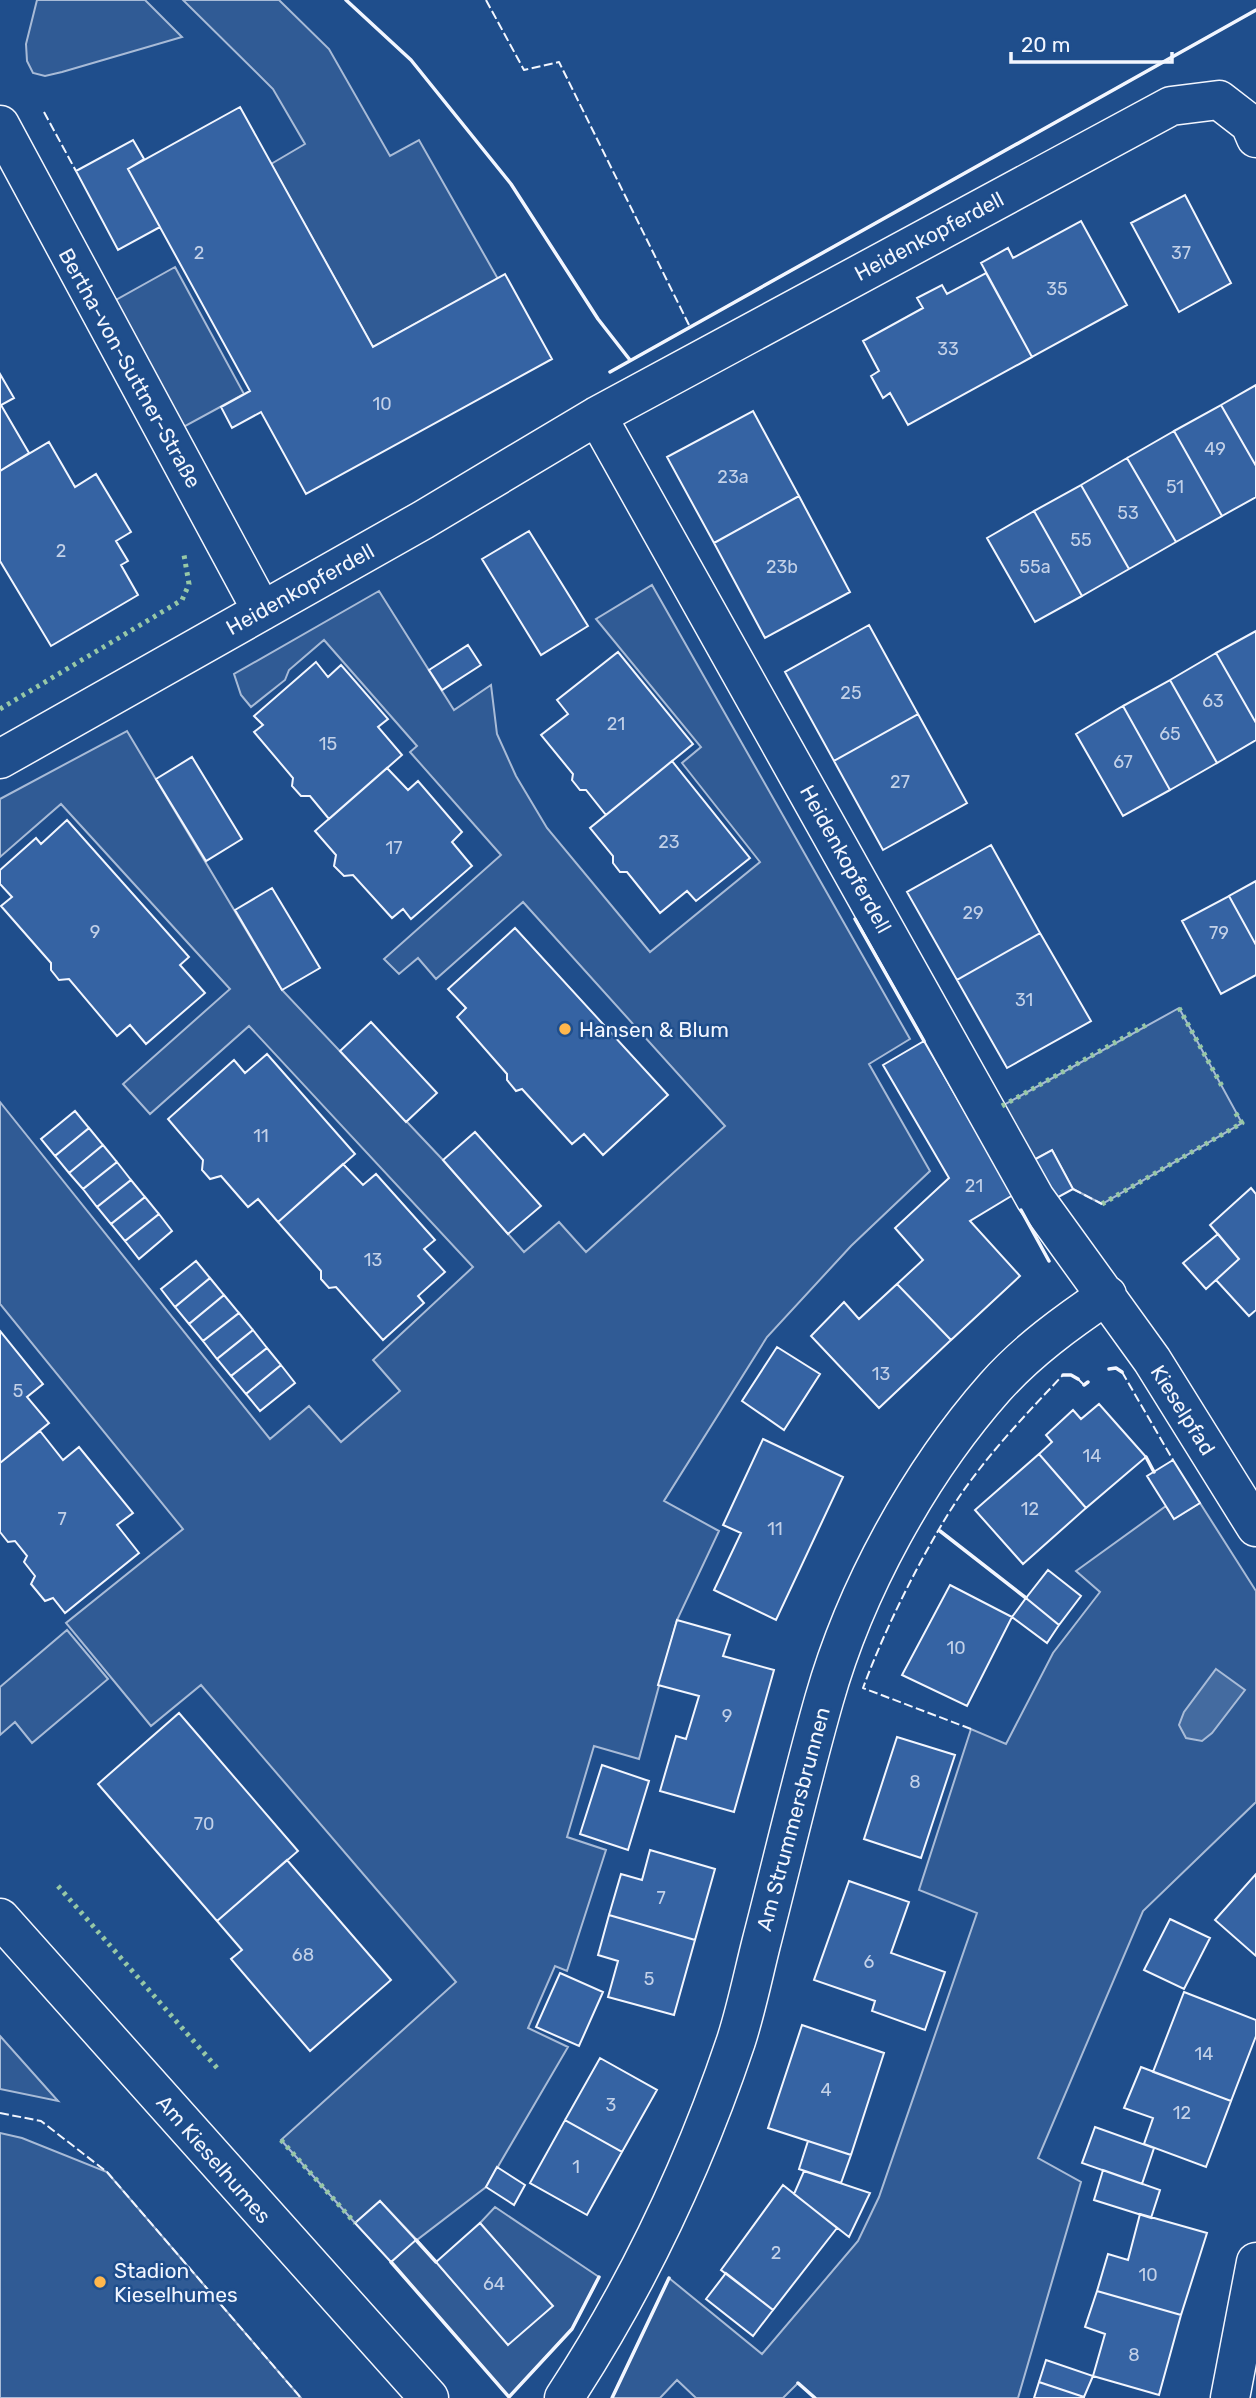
<svg xmlns="http://www.w3.org/2000/svg" width="1256" height="2398" font-family="Rubik,sans-serif">
<style>
.built{fill:#305b95;stroke:#a8bbd7;stroke-width:2}
.water{fill:#446ba0;stroke:#a8bbd7;stroke-width:2}
.building{fill:#3563a3;stroke:#f2f6ff;stroke-width:2}
.lines{fill:none;stroke-linecap:round;stroke-linejoin:round}
.street-casing{stroke:#f2f6ff;stroke-width:41}
.secondary-casing{stroke:#f2f6ff;stroke-width:41}
.street{stroke:#1f4e8c;stroke-width:38}
.secondary{stroke:#1f4e8c;stroke-width:38}
.hedge{stroke:#97c8a6;stroke-width:5;stroke-dasharray:3.5 5;stroke-linecap:butt}
.fence{stroke:#f2f6ff;stroke-width:2;stroke-dasharray:9 3.5;stroke-linecap:butt}
.wall{stroke:#f2f6ff;stroke-width:3.5}
.poi-dot{fill:#ffb74d;stroke:#1f4e8c;stroke-width:2.5}
.labels{text-anchor:middle;dominant-baseline:central;stroke-width:5;stroke-linejoin:round;paint-order:stroke}
.number-label{font-size:18px;fill:#c3d1e8}
.street-label{font-size:21px;fill:#f2f6ff;stroke:#1f4e8c}
.poi-label{font-size:21px;fill:#f2f6ff;stroke:#1f4e8c;text-anchor:start}
</style>
<rect width="100%" height="100%" fill="#1f4e8c"/>
<path class="built" d="M 37,0 L 145,0 L 182,37 L 62,72 L 45,76 L 33,73 L 27,61 L 26,44 Z
M 183,0 L 279,0 L 329,49 L 390,156 L 419,140 L 498,279 L 373,347 L 271,164 L 305,144 L 273,89 Z
M 175,267 L 244,394 L 167,436 L 98,310 Z
M 652,585 L 910,1039 L 869,1064 L 930,1171 L 851,1246 L 767,1337 L 664,1501 L 719,1531 L 677,1620 L 639,1759 L 594,1746 L 567,1837 L 606,1850 L 567,1971 L 555,1966 L 528,2028 L 568,2047 L 486,2187 L 417,2240 L 508,2344 L 552,2306 L 480,2223 L 495,2207 L 599,2277 L 572,2329 L 509,2397 L 391,2262 L 416,2239 L 380,2201 L 355,2223 L 281,2140 L 456,1982 L 201,1685 L 151,1726 L 66,1623 L 183,1529 L 0,1304 L 0,1102 L 270,1439 L 309,1406 L 341,1442 L 400,1391 L 373,1360 L 473,1267 L 249,1026 L 150,1114 L 123,1084 L 230,989 L 61,804 L 0,857 L 0,799 L 127,731 L 282,990 L 443,1160 L 524,1252 L 559,1222 L 586,1252 L 725,1126 L 523,902 L 436,979 L 418,958 L 399,974 L 384,959 L 501,855 L 410,752 L 417,746 L 324,640 L 289,670 L 285,680 L 251,707 L 241,695 L 234,674 L 379,591 L 454,710 L 491,685 L 497,734 L 516,776 L 547,828 L 650,952 L 760,862 L 682,763 L 701,747 L 596,619 Z
M 1179,1008 L 1242,1123 L 1102,1204 L 1073,1189 L 1052,1150 L 1032,1161 L 1002,1106 Z
M 1200,1503 L 1256,1591 L 1256,1802 L 1143,1911 L 1038,2158 L 1081,2182 L 1018,2398 L 815,2398 L 798,2383 L 783,2398 L 696,2398 L 677,2380 L 660,2398 L 612,2398 L 669,2278 L 762,2354 L 858,2241 L 879,2197 L 977,1913 L 919,1890 L 971,1729 L 1006,1744 L 1053,1653 L 1100,1592 L 1076,1571 L 1166,1506 L 1174,1519 Z
M 67,1630 L 108,1679 L 32,1743 L 15,1722 L 0,1735 L 0,1687 Z
M 0,2036 L 58,2101 L 0,2089 Z
M 0,2133 L 22,2138 L 107,2172 L 301,2398 L 0,2398 Z"/>
<path class="water" d="M 1216,1669 L 1245,1690 L 1212,1733 L 1202,1741 L 1186,1738 L 1179,1725 L 1184,1712 Z"/>
<path class="building" d="M 240,107 L 373,347 L 505,274 L 552,359 L 306,494 L 261,412 L 232,428 L 221,407 L 250,391 L 128,169 Z
M 133,140 L 144,159 L 128,169 L 160,227 L 118,250 L 76,171 Z
M 1185,195 L 1231,283 L 1179,312 L 1131,223 Z
M 1081,221 L 1127,305 L 1032,357 L 981,263 L 1008,248 L 1013,258 Z
M 986,273 L 1032,357 L 908,425 L 890,393 L 883,398 L 871,376 L 879,371 L 863,341 L 923,308 L 917,298 L 942,285 L 947,294 Z
M 0,374 L 14,398 L 1,405 L 29,453 L 0,471 Z
M 1256,385 L 1256,466 L 1221,405 Z
M 1221,405 L 1256,466 L 1256,497 L 1222,516 L 1174,431 Z
M 753,411 L 799,496 L 714,543 L 667,457 Z
M 1174,431 L 1222,516 L 1176,542 L 1127,458 Z
M 49,442 L 75,487 L 96,474 L 131,532 L 116,541 L 128,561 L 121,565 L 138,595 L 51,646 L 0,561 L 0,471 Z
M 1127,458 L 1176,542 L 1129,569 L 1081,485 Z
M 1081,485 L 1129,569 L 1082,596 L 1034,511 Z
M 799,496 L 850,592 L 765,638 L 714,543 Z
M 1034,511 L 1082,596 L 1035,622 L 987,538 Z
M 529,531 L 588,626 L 541,655 L 482,559 Z
M 869,625 L 918,714 L 834,761 L 785,672 Z
M 1256,631 L 1256,723 L 1216,653 Z
M 468,645 L 481,665 L 442,690 L 429,670 Z
M 618,652 L 693,744 L 606,815 L 586,790 L 580,790 L 572,780 L 573,774 L 541,735 L 568,714 L 557,700 Z
M 1216,653 L 1256,723 L 1256,740 L 1217,763 L 1170,680 Z
M 316,662 L 328,677 L 341,665 L 388,719 L 378,727 L 402,755 L 329,819 L 310,796 L 301,796 L 292,786 L 293,778 L 254,732 L 263,725 L 254,716 Z
M 1170,680 L 1217,763 L 1170,790 L 1123,706 Z
M 1123,706 L 1170,790 L 1123,816 L 1076,734 Z
M 918,714 L 967,803 L 883,850 L 834,761 Z
M 192,757 L 242,839 L 206,861 L 156,779 Z
M 672,761 L 750,858 L 696,901 L 687,891 L 660,913 L 627,872 L 620,872 L 613,863 L 613,856 L 590,828 Z
M 387,768 L 408,790 L 418,781 L 462,832 L 452,842 L 472,866 L 411,919 L 403,909 L 392,918 L 353,875 L 344,876 L 334,866 L 336,855 L 315,831 Z
M 67,820 L 189,957 L 180,965 L 205,993 L 146,1044 L 130,1025 L 117,1036 L 69,979 L 59,980 L 51,970 L 51,963 L 1,906 L 12,897 L 0,884 L 0,870 L 36,838 L 41,844 Z
M 991,845 L 1040,933 L 957,980 L 907,892 Z
M 1256,881 L 1256,945 L 1229,896 Z
M 272,888 L 320,968 L 282,990 L 235,910 Z
M 1229,896 L 1256,945 L 1256,975 L 1221,994 L 1182,921 Z
M 515,928 L 668,1095 L 603,1155 L 584,1134 L 572,1144 L 522,1089 L 516,1091 L 507,1080 L 507,1074 L 457,1017 L 466,1008 L 448,989 Z
M 1040,933 L 1091,1021 L 1007,1068 L 957,980 Z
M 371,1022 L 437,1093 L 406,1122 L 340,1051 Z
M 924,1041 L 1013,1195 L 970,1221 L 1020,1276 L 951,1340 L 897,1284 L 923,1260 L 895,1228 L 949,1178 L 883,1065 Z
M 267,1054 L 355,1154 L 278,1222 L 258,1199 L 248,1207 L 221,1176 L 210,1179 L 202,1170 L 203,1160 L 168,1119 L 234,1060 L 245,1073 Z
M 75,1111 L 89,1128 L 55,1156 L 41,1139 Z
M 89,1128 L 103,1145 L 69,1173 L 55,1156 Z
M 475,1132 L 541,1206 L 508,1234 L 443,1160 Z
M 103,1145 L 117,1162 L 83,1189 L 69,1173 Z
M 1052,1150 L 1073,1189 L 1053,1200 L 1032,1161 Z
M 117,1162 L 131,1180 L 97,1207 L 83,1189 Z
M 343,1164 L 363,1185 L 376,1174 L 435,1240 L 424,1249 L 445,1272 L 418,1296 L 424,1303 L 383,1340 L 336,1287 L 329,1288 L 321,1279 L 321,1271 L 278,1222 Z
M 131,1180 L 145,1197 L 111,1224 L 97,1207 Z
M 1251,1188 L 1256,1194 L 1256,1310 L 1249,1316 L 1216,1280 L 1239,1259 L 1210,1225 Z
M 145,1197 L 159,1214 L 125,1241 L 111,1224 Z
M 159,1214 L 172,1231 L 139,1259 L 125,1241 Z
M 1218,1234 L 1239,1259 L 1206,1289 L 1183,1263 Z
M 196,1261 L 210,1278 L 175,1307 L 161,1289 Z
M 210,1278 L 224,1295 L 189,1324 L 175,1307 Z
M 897,1284 L 951,1340 L 879,1408 L 811,1336 L 844,1302 L 859,1319 Z
M 224,1295 L 239,1313 L 203,1341 L 189,1324 Z
M 239,1313 L 253,1330 L 217,1359 L 203,1341 Z
M 253,1330 L 267,1348 L 231,1376 L 217,1359 Z
M 0,1331 L 43,1384 L 27,1397 L 49,1423 L 0,1463 Z
M 777,1347 L 820,1374 L 784,1430 L 742,1401 Z
M 267,1348 L 281,1365 L 246,1394 L 231,1376 Z
M 281,1365 L 295,1383 L 260,1411 L 246,1394 Z
M 1099,1404 L 1146,1457 L 1086,1508 L 1039,1454 L 1052,1442 L 1046,1435 L 1073,1410 L 1081,1419 Z
M 40,1431 L 63,1460 L 79,1447 L 133,1513 L 117,1525 L 139,1553 L 65,1613 L 53,1598 L 45,1601 L 31,1584 L 35,1576 L 24,1562 L 27,1556 L 15,1541 L 8,1542 L 0,1532 L 0,1463 Z
M 763,1439 L 843,1477 L 776,1620 L 714,1590 L 741,1533 L 723,1525 Z
M 1039,1454 L 1086,1508 L 1023,1564 L 975,1510 Z
M 1173,1460 L 1200,1503 L 1174,1519 L 1147,1476 Z
M 1048,1570 L 1081,1596 L 1059,1625 L 1026,1598 Z
M 950,1585 L 1012,1617 L 967,1706 L 902,1675 Z
M 1026,1598 L 1059,1625 L 1047,1643 L 1012,1617 Z
M 677,1620 L 730,1635 L 723,1656 L 774,1670 L 734,1812 L 660,1791 L 676,1736 L 686,1739 L 699,1696 L 658,1685 Z
M 179,1713 L 298,1851 L 217,1921 L 98,1784 Z
M 897,1737 L 955,1755 L 921,1858 L 864,1839 Z
M 602,1765 L 649,1781 L 628,1850 L 580,1834 Z
M 650,1850 L 715,1869 L 695,1940 L 609,1915 L 621,1874 L 642,1880 Z
M 287,1860 L 391,1980 L 310,2051 L 231,1959 L 242,1950 L 217,1921 Z
M 1256,1874 L 1256,1956 L 1215,1920 Z
M 849,1881 L 909,1902 L 891,1953 L 945,1972 L 925,2030 L 872,2011 L 875,2001 L 814,1980 Z
M 609,1915 L 695,1940 L 674,2015 L 608,1997 L 618,1961 L 598,1955 Z
M 1170,1919 L 1210,1938 L 1184,1989 L 1144,1970 Z
M 560,1973 L 603,1992 L 579,2046 L 536,2027 Z
M 1184,1992 L 1256,2020 L 1256,2036 L 1231,2101 L 1153,2072 Z
M 802,2025 L 884,2053 L 851,2155 L 768,2128 Z
M 600,2058 L 657,2090 L 622,2152 L 565,2120 Z
M 1141,2067 L 1231,2101 L 1206,2167 L 1144,2144 L 1153,2118 L 1124,2108 Z
M 565,2120 L 622,2152 L 587,2215 L 530,2183 Z
M 1095,2127 L 1154,2148 L 1142,2184 L 1082,2163 Z
M 808,2141 L 851,2155 L 841,2183 L 799,2169 Z
M 497,2167 L 525,2185 L 514,2205 L 486,2187 Z
M 1103,2170 L 1160,2190 L 1151,2218 L 1094,2200 Z
M 804,2171 L 870,2193 L 849,2237 L 794,2194 Z
M 783,2185 L 837,2228 L 773,2310 L 721,2270 Z
M 380,2201 L 416,2240 L 391,2262 L 355,2223 Z
M 1140,2214 L 1207,2233 L 1181,2315 L 1097,2291 L 1108,2254 L 1128,2260 Z
M 480,2223 L 553,2306 L 508,2345 L 436,2262 Z
M 726,2273 L 773,2310 L 753,2336 L 706,2299 Z
M 1097,2291 L 1181,2315 L 1159,2395 L 1093,2376 L 1105,2334 L 1085,2327 Z
M 1046,2360 L 1093,2376 L 1084,2397 L 1039,2382 Z
M 1039,2382 L 1084,2397 L 1084,2398 L 1034,2398 Z"/>
<g class="lines">
<defs>
<path id="street" d="M 0,125 L 262,611
M 597,416 L 1035,1198 L 1152,1360 L 1256,1527
M 0,759 L 423,520 L 597,416 L 1171,106 L 1219,100 L 1250,124 L 1256,138
M 564,2398 C 636,2288 694,2166 736,2041 C 746,2010 753,1976 761,1944 C 782,1863 801,1781 824,1700 C 855,1590 919,1473 995,1387 C 1027,1351 1067,1322 1107,1295
M 1230,2398 L 1256,2262"/>
<path id="secondary" d="M 0,1918 L 429,2398"/>
</defs>
<use href="#street" class="street-casing"/>
<use href="#secondary" class="secondary-casing"/>
<use href="#street" class="street"/>
<use href="#secondary" class="secondary"/>
<path class="hedge" d="M 0,709 L 182,600 L 189,584 L 184,555
M 1179,1008 L 1223,1088
M 1002,1106 L 1146,1025
M 1102,1204 L 1242,1123 L 1235,1112
M 58,1886 L 218,2069
M 281,2140 L 355,2223"/>
<path class="fence" d="M 486,0 L 524,70 L 559,62 L 689,325
M 44,112 L 76,171
M 1073,1189 L 1102,1204
M 1021,1210 L 1046,1255
M 1122,1372 L 1173,1460
M 1078,1379 L 1084,1385
M 971,1729 L 863,1688 C 885,1628 924,1550 959,1497 C 989,1453 1027,1413 1063,1375
M 0,2113 L 41,2121 L 107,2172 L 301,2398"/>
<path class="wall" d="M 346,0 L 411,60 L 511,184 L 598,319 L 630,360
M 610,372 L 1256,10
M 855,919 L 924,1041
M 1021,1210 L 1049,1261
M 1109,1369 L 1116,1368 L 1122,1372
M 1063,1375 L 1071,1375 L 1078,1379
M 1084,1385 L 1088,1382
M 1146,1457 L 1154,1472
M 940,1531 L 1026,1598
M 416,2240 L 436,2262
M 391,2262 L 509,2397 L 572,2329 L 599,2277
M 798,2383 L 815,2398
M 612,2398 L 669,2278"/>
</g>
<g class="poi-dot">
<circle cx="565" cy="1029" r="7"/>
<circle cx="100" cy="2282" r="7"/>
</g>
<g class="labels">
<g class="number-label">
<text x="199" y="253">2</text>
<text x="1181" y="253">37</text>
<text x="1057" y="289">35</text>
<text x="948" y="349">33</text>
<text x="382" y="404">10</text>
<text x="1215" y="449">49</text>
<text x="733" y="477">23a</text>
<text x="1175" y="487">51</text>
<text x="1128" y="513">53</text>
<text x="1081" y="540">55</text>
<text x="61" y="551">2</text>
<text x="782" y="567">23b</text>
<text x="1035" y="567">55a</text>
<text x="851" y="693">25</text>
<text x="1213" y="701">63</text>
<text x="616" y="724">21</text>
<text x="1170" y="734">65</text>
<text x="328" y="744">15</text>
<text x="1123" y="762">67</text>
<text x="900" y="782">27</text>
<text x="669" y="842">23</text>
<text x="394" y="848">17</text>
<text x="973" y="913">29</text>
<text x="95" y="932">9</text>
<text x="1219" y="933">79</text>
<text x="1024" y="1000">31</text>
<text x="261" y="1136">11</text>
<text x="974" y="1186">21</text>
<text x="373" y="1260">13</text>
<text x="881" y="1374">13</text>
<text x="18" y="1391">5</text>
<text x="1092" y="1456">14</text>
<text x="1030" y="1509">12</text>
<text x="62" y="1519">7</text>
<text x="775" y="1529">11</text>
<text x="956" y="1648">10</text>
<text x="727" y="1716">9</text>
<text x="915" y="1782">8</text>
<text x="204" y="1824">70</text>
<text x="661" y="1898">7</text>
<text x="303" y="1955">68</text>
<text x="869" y="1962">6</text>
<text x="649" y="1979">5</text>
<text x="1204" y="2054">14</text>
<text x="826" y="2090">4</text>
<text x="611" y="2105">3</text>
<text x="1182" y="2113">12</text>
<text x="576" y="2167">1</text>
<text x="776" y="2253">2</text>
<text x="1148" y="2275">10</text>
<text x="494" y="2284">64</text>
<text x="1134" y="2355">8</text>
</g>
<g class="street-label">
<text transform="translate(929 236) rotate(-28)">Heidenkopferdell</text>
<text transform="translate(130 368) rotate(61)">Bertha-von-Suttner-Straße</text>
<text transform="translate(300 589) rotate(-29)">Heidenkopferdell</text>
<text transform="translate(846 859) rotate(61)">Heidenkopferdell</text>
<text transform="translate(1183 1410) rotate(58)">Kieselpfad</text>
<text transform="translate(793 1819) rotate(-75)">Am Strummersbrunnen</text>
<text transform="translate(214 2159) rotate(49)">Am Kieselhumes</text>
</g>
<g class="poi-label">
<text x="579" y="1029">Hansen &amp; Blum</text>
<text x="114" y="2270">Stadion<tspan x="114" dy="24">Kieselhumes</tspan></text>
</g>
</g>
<path d="M1011 52v10h161v-10" fill="none" stroke="#f2f6ff" stroke-width="3.5"/>
<text x="1021" y="52" font-size="21" fill="#f2f6ff" stroke="#1f4e8c" stroke-width="5" paint-order="stroke">20 m</text>
</svg>
